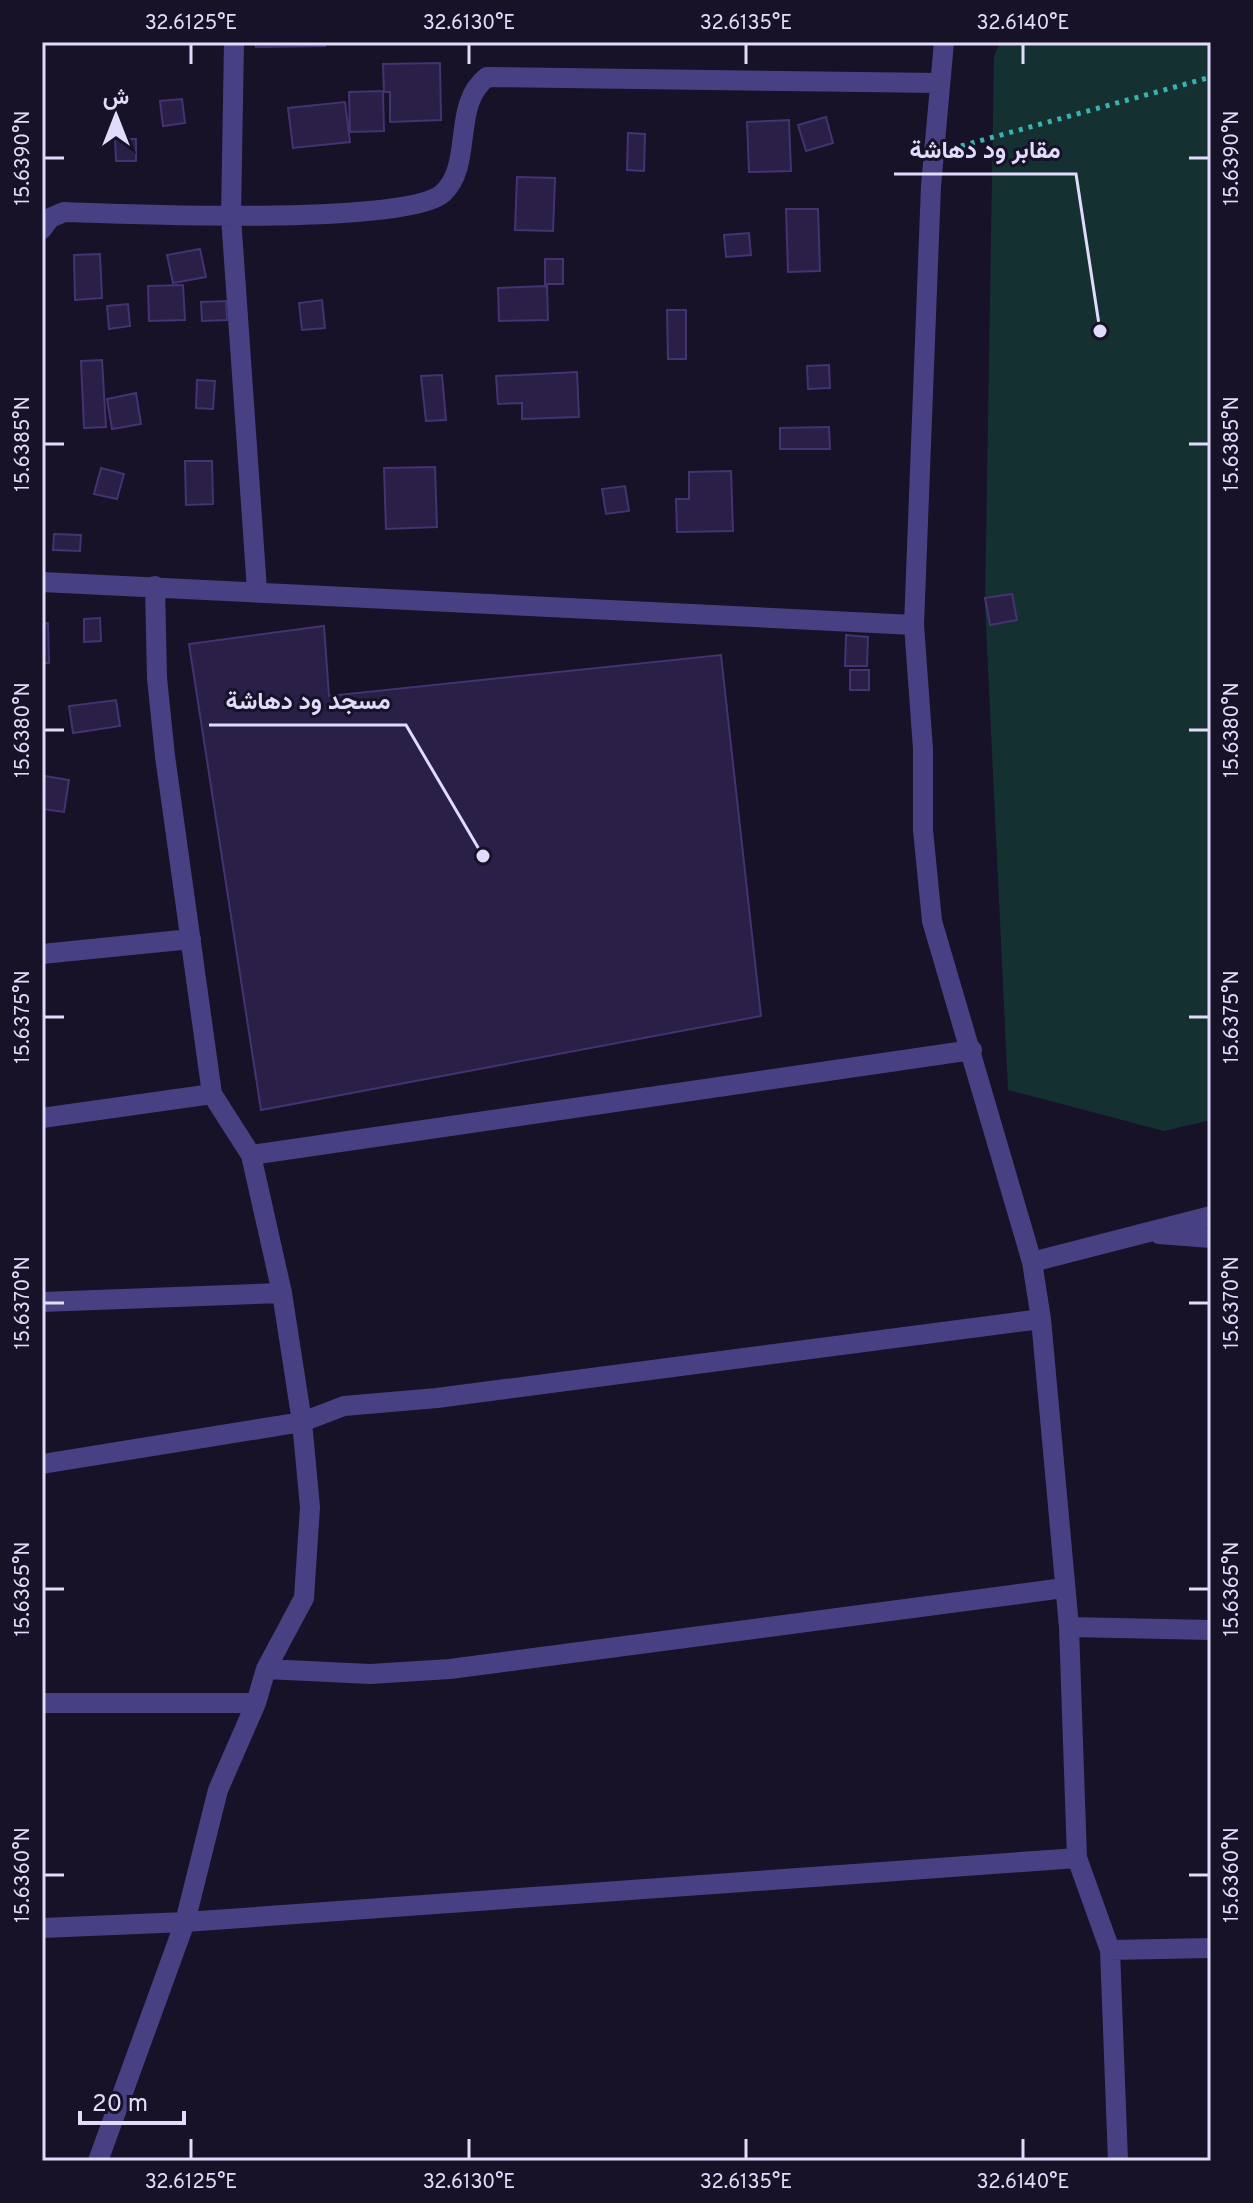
<svg xmlns="http://www.w3.org/2000/svg" width="1253" height="2203" font-family="Overpass,Vazirmatn,sans-serif">
<style>
.green{fill:#153031}
.building{fill:#2a1f47;stroke:#433371;stroke-width:2}
.lines{fill:none;stroke-linecap:round;stroke-linejoin:round}
.path{stroke:#39b2b2;stroke-width:5;stroke-dasharray:4 6;stroke-linecap:butt}
.minor{stroke:#474083;stroke-width:20}
.ticks{fill:none;stroke:#e1dbfc;stroke-width:3}
.leader{fill:none;stroke:#e1dbfc;stroke-width:3}
.callout-dot{fill:#e1dbfc;stroke:#171227;stroke-width:3}
.callout-label{font-size:24px;text-anchor:middle;font-weight:bold;fill:#e1dbfc;stroke:#171227;stroke-width:6;stroke-linejoin:round;paint-order:stroke}
.neatline{fill:none;stroke:#e1dbfc;stroke-width:3}
.ticks-label{font-size:20px;text-anchor:middle;fill:#e1dbfc}
</style>
<rect width="100%" height="100%" fill="#171227"/>
<path class="green" d="M 1000,42 L 1211,42 L 1211,1120 L 1164,1131 L 1008,1090 L 985,605 L 994,56 Z"/>
<path class="building" d="M 255,42 L 325,42 L 325,46 L 256,47 Z
M 440,63 L 441,120 L 390,122 L 390,92 L 384,92 L 383,64 Z
M 383,91 L 384,131 L 350,132 L 349,92 Z
M 182,99 L 185,123 L 163,126 L 160,101 Z
M 345,102 L 350,142 L 293,148 L 288,108 Z
M 826,117 L 833,143 L 806,151 L 798,125 Z
M 789,120 L 791,171 L 749,172 L 747,122 Z
M 628,133 L 645,134 L 644,171 L 627,170 Z
M 115,139 L 136,139 L 136,161 L 116,161 Z
M 517,177 L 555,178 L 553,231 L 515,230 Z
M 786,209 L 818,209 L 820,271 L 788,272 Z
M 749,233 L 751,255 L 726,257 L 724,235 Z
M 200,249 L 206,277 L 173,283 L 167,255 Z
M 100,254 L 102,298 L 75,300 L 74,255 Z
M 545,259 L 563,259 L 563,284 L 545,284 Z
M 183,285 L 185,320 L 149,321 L 148,286 Z
M 547,286 L 548,320 L 499,321 L 498,288 Z
M 322,300 L 325,328 L 302,330 L 299,303 Z
M 226,301 L 227,320 L 202,321 L 201,302 Z
M 128,304 L 130,326 L 109,329 L 107,306 Z
M 667,310 L 686,310 L 686,359 L 668,359 Z
M 102,360 L 106,427 L 84,428 L 81,361 Z
M 829,365 L 830,388 L 808,389 L 807,366 Z
M 577,372 L 579,417 L 522,419 L 522,403 L 498,404 L 496,376 Z
M 442,375 L 446,420 L 426,421 L 421,376 Z
M 197,380 L 215,381 L 213,409 L 196,408 Z
M 136,393 L 141,424 L 112,429 L 107,399 Z
M 829,427 L 830,449 L 780,449 L 780,428 Z
M 185,461 L 212,461 L 213,504 L 186,505 Z
M 435,467 L 437,527 L 386,529 L 384,468 Z
M 101,468 L 124,474 L 117,499 L 94,494 Z
M 731,471 L 733,531 L 677,532 L 676,499 L 689,499 L 689,472 Z
M 625,486 L 629,511 L 606,514 L 602,489 Z
M 54,534 L 81,535 L 80,551 L 53,550 Z
M 1012,594 L 1017,620 L 990,625 L 985,598 Z
M 100,618 L 101,641 L 84,642 L 84,619 Z
M 48,623 L 49,663 L 42,663 L 42,624 Z
M 324,626 L 329,696 L 721,655 L 761,1016 L 261,1110 L 189,644 Z
M 846,635 L 868,637 L 867,666 L 845,666 Z
M 850,670 L 869,670 L 869,690 L 850,690 Z
M 116,700 L 120,726 L 73,733 L 69,706 Z
M 45,776 L 69,780 L 64,812 L 42,809 Z"/>
<g class="lines">
<path class="path" d="M 961,146 L 1211,77"/>
<path class="minor" d="M 234,42 L 231,217 L 257,590
M 944,42 L 931,186 L 914,625 L 923,749 L 923,830 L 932,921 L 1032,1262 L 1041,1319 L 1069,1627 L 1077,1858 L 1110,1950 L 1118,2161
M 42,229 L 50,218 L 64,212 C 123,214 409,226 443,193 C 474,164 451,105 487,77 L 939,83
M 42,582 L 914,625
M 42,954 L 191,939
M 42,1118 L 212,1094
M 251,1155 L 972,1050
M 1159,1234 L 1211,1238
M 1032,1262 L 1211,1216
M 42,1302 L 282,1293
M 42,1464 L 302,1422 L 282,1293 L 251,1155 L 212,1094 L 165,756 L 157,678 L 155,586
M 1069,1627 L 1211,1630
M 266,1669 L 370,1674 L 450,1669 L 1064,1588
M 42,1703 L 256,1703
M 42,1928 L 185,1922 L 1077,1858
M 1110,1950 L 1211,1948
M 98,2161 L 185,1922 L 218,1790 L 256,1703 L 266,1669 L 304,1598 L 310,1507 L 302,1422 L 344,1406 L 437,1398 L 1041,1319"/>
</g>
<path class="ticks" d="M 191,44 L 191,64M 469,44 L 469,64M 746,44 L 746,64M 1023,44 L 1023,64M 44,158 L 64,158M 1189,158 L 1209,158M 44,444 L 64,444M 1189,444 L 1209,444M 44,730 L 64,730M 1189,730 L 1209,730M 44,1017 L 64,1017M 1189,1017 L 1209,1017M 44,1303 L 64,1303M 1189,1303 L 1209,1303M 44,1589 L 64,1589M 1189,1589 L 1209,1589M 44,1875 L 64,1875M 1189,1875 L 1209,1875M 191,2139 L 191,2159M 469,2139 L 469,2159M 746,2139 L 746,2159M 1023,2139 L 1023,2159"/>
<path class="leader" d="M1100 331L1076 174H894M483 856L406 725H209"/>
<g class="callout-dot">
<circle cx="1100" cy="331" r="8"/>
<circle cx="483" cy="856" r="8"/>
</g>
<g class="callout-label">
<text x="985" y="158">مقابر ود دهاشة</text>
<text x="308" y="709">مسجد ود دهاشة</text>
</g>
<rect width="1253" height="2203" fill="none" stroke="#171227" stroke-width="88"/>
<g transform="translate(116 116)" stroke="#171227" stroke-width="6" paint-order="stroke">
<path d="M0-6L14 30L0 20L-14 30Z" fill="#e1dbfc"/>
<text y="-12" font-size="22" font-weight="bold" text-anchor="middle" fill="#e1dbfc">ش</text>
</g>
<path d="M80 2111v12h104v-12" fill="none" stroke="#e1dbfc" stroke-width="4"/>
<text x="92" y="2111" font-size="24" fill="#e1dbfc" stroke="#171227" stroke-width="6" paint-order="stroke">20 m</text>
<rect x="44" y="44" width="1165" height="2115" class="neatline"/>
<g class="ticks-label">
<text x="191" y="29">32.6125°E</text>
<text x="469" y="29">32.6130°E</text>
<text x="746" y="29">32.6135°E</text>
<text x="1023" y="29">32.6140°E</text>
<text transform="translate(22 158) rotate(-90)" y="7">15.6390°N</text>
<text transform="translate(1231 158) rotate(-90)" y="7">15.6390°N</text>
<text transform="translate(22 444) rotate(-90)" y="7">15.6385°N</text>
<text transform="translate(1231 444) rotate(-90)" y="7">15.6385°N</text>
<text transform="translate(22 730) rotate(-90)" y="7">15.6380°N</text>
<text transform="translate(1231 730) rotate(-90)" y="7">15.6380°N</text>
<text transform="translate(22 1017) rotate(-90)" y="7">15.6375°N</text>
<text transform="translate(1231 1017) rotate(-90)" y="7">15.6375°N</text>
<text transform="translate(22 1303) rotate(-90)" y="7">15.6370°N</text>
<text transform="translate(1231 1303) rotate(-90)" y="7">15.6370°N</text>
<text transform="translate(22 1589) rotate(-90)" y="7">15.6365°N</text>
<text transform="translate(1231 1589) rotate(-90)" y="7">15.6365°N</text>
<text transform="translate(22 1875) rotate(-90)" y="7">15.6360°N</text>
<text transform="translate(1231 1875) rotate(-90)" y="7">15.6360°N</text>
<text x="191" y="2188">32.6125°E</text>
<text x="469" y="2188">32.6130°E</text>
<text x="746" y="2188">32.6135°E</text>
<text x="1023" y="2188">32.6140°E</text>
</g>
</svg>
